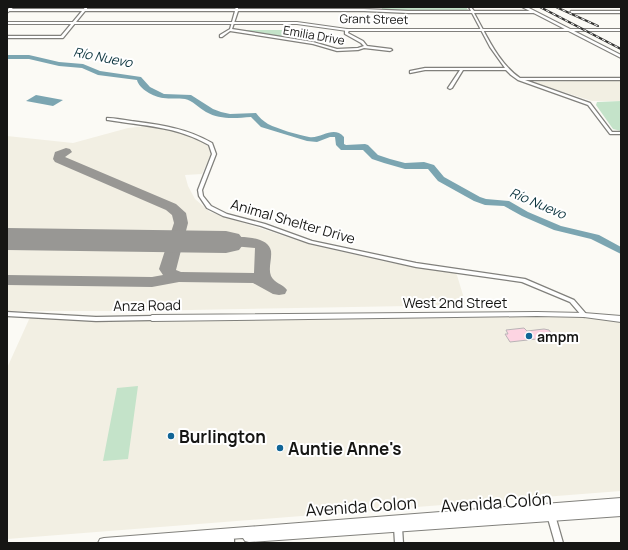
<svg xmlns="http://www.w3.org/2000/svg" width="628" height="550" font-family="Manrope,sans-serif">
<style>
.built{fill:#f2efe3}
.green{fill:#c4e3c9}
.water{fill:#7ba5b1}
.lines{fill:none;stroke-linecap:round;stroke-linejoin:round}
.river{fill:#7ba5b1;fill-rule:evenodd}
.taxiway{fill:#989794;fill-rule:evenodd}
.runway{fill:#989794;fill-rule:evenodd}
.building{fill:#fdd4e2;stroke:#b9b4b6}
.minor-casing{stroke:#81807c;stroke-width:2.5}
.tertiary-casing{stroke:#81807c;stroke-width:2}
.secondary-casing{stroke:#81807c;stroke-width:2}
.primary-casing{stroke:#81807c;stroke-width:2}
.minor{fill:#fff;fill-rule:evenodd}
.tertiary{fill:#fff;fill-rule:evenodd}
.secondary{fill:#fff;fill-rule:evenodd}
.primary{fill:#fff;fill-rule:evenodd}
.rail-casing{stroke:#343432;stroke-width:2}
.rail{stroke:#fff;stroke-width:1;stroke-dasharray:3.5;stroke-linecap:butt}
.poi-dot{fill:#116596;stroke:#fff;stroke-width:1.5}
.labels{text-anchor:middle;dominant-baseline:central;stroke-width:4;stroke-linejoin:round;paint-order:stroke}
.far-street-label{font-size:12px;fill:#161614;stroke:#fff}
.far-water-label{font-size:13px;font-style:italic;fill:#0c353f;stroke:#fff}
.street-label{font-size:14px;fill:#161614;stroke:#fff}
.poi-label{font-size:14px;font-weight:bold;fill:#161614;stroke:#fff;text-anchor:start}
.near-poi-label{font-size:17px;font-weight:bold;fill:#161614;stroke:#fff;text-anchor:start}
.near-street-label{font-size:17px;fill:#161614;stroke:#fff}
</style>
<rect width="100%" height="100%" fill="#fbfaf5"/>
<path class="built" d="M 621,80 L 621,101 L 592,101 L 532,82 Z
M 146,126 L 181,133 L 196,138 L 208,146 L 211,154 L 202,174 L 185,175 L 188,186 L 195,199 L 210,212 L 312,245 L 392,263 L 456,272 L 466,305 L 137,311 L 7,311 L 7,136 L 73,143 L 128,128 Z
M 537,314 L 621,319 L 621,491 L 7,539 L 7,368 L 31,315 L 96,319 Z"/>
<path class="green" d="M 382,7 L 466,7 L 468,10 L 408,11 L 382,9 Z
M 239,30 L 292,30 L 281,37 Z
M 621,101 L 621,131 L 613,129 L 596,105 L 597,102 Z
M 138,386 L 128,459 L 103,461 L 117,388 Z"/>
<path class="water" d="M 36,95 L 63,100 L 53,106 L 26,101 Z"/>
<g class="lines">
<path class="river" d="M 7,55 L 29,55 L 59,62 L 83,64 L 100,71 L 141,77 L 150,87 L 164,94 L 191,95 L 213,109 L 221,112 L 230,114 L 256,113 C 259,117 263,121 268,124 C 278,129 298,135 309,137 C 322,139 333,125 344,137 L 344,144 L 346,145 L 365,144 L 368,145 L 378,155 L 390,159 L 405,163 L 424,162 L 434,165 L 444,177 L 480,197 L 486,199 L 509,201 L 528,212 L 561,226 L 599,235 L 621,247 L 621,254 L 591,239 L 554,230 L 522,216 L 504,206 L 485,205 L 474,201 L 438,181 L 428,169 L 405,169 L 384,163 L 372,159 L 363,150 L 341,150 L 336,145 L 335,137 L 330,137 L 317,142 L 307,141 L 261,127 L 251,117 C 236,118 220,120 206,112 C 199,108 192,100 185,99 C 178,98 170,99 163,98 C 154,97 139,89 137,80 L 98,75 L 82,68 L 59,66 L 29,59 L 7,59 Z"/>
<path class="taxiway" d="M 66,148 L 70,149 L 72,152 L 65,157 L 176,204 L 186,213 L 188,223 L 176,270 L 181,272 L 254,273 L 255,248 L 221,245 L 218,242 L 221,239 C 233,236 268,234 271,251 C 272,260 268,268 271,276 C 274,283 283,284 287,290 L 285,294 L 279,295 L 273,294 L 253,283 L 179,282 L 152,287 L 7,285 L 7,275 L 152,277 L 163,275 L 159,269 L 174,223 L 172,215 L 166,210 L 55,162 L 53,159 L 55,152 Z"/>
<path class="runway" d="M 7,228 L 226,231 L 239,234 L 245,242 L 239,250 L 226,253 L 7,250 Z"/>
</g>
<path class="building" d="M 524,328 L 527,331 L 544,329 L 549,330 L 554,337 L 510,342 L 505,334 L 508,334 L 506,330 Z"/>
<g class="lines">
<defs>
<path id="minor" d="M 85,7 L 87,7 L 87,9 L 235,9 L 237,7 L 238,8 L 238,9 L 364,9 L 408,11 L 471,11 L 469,7 L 471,7 L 474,11 L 533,11 L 534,13 L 474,13 C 487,36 498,63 520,78 L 621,78 L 621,80 L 525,80 L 590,103 L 612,132 L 621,132 L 621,134 L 610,134 L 588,105 L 518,80 L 511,75 L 506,70 L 463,70 L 452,88 L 450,89 L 448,88 L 460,70 L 425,70 L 410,73 L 410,71 L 425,68 L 505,68 L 490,47 L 472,13 L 408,13 L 364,11 L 238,11 L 232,29 L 313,42 L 337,49 L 358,48 L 364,46 L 361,43 L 345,34 L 345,30 L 347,29 L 349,30 L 348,33 L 363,41 L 367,46 L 391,49 L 392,50 L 390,51 L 364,48 L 358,50 L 337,51 L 313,44 L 230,31 L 222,37 L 220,37 L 220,35 L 230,29 L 235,11 L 85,11 L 63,38 L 7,38 L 7,36 L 61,36 L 82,11 L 7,11 L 7,9 L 84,9 Z
M 571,11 L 621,11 L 621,13 L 570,13 Z
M 107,118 C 115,118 123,120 131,121 C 161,125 186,128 212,143 L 216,154 L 202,190 L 203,196 L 211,206 L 227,214 L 265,224 L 312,241 L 416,263 L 525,279 L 574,300 L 587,315 L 584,317 L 582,316 L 570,302 L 522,282 L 416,267 L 309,243 L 261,226 L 223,216 L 207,208 L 199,196 L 198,190 L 212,154 L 209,145 C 176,126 144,126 108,120 L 107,120 Z
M 7,312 L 96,317 L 152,316 L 155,318 L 152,320 L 96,321 L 7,316 Z
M 551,511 L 554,513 L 555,515 L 563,543 L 555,543 L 547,515 L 548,513 Z
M 398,523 L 401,524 L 402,527 L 403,543 L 395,543 L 394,527 L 395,524 Z
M 230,535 L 233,536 L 234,539 L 234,543 L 226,543 L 226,539 L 227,536 Z"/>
<path id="tertiary" d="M 10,7 L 14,7 L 7,13 L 7,10 Z
M 7,22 L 297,22 L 347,29 L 621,29 L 621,31 L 347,31 L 297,24 L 7,24 Z
M 537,312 L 584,313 L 621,316 L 621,322 L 584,317 L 537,316 L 152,321 L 148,318 L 152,315 Z"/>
<path id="secondary" d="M 522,7 L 527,7 L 621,55 L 621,58 Z"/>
<path id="primary" d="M 621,498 L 621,516 L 249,542 L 245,541 L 243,538 L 229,539 L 227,543 L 98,543 L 100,539 L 104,538 Z"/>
</defs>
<use href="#minor" class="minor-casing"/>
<use href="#tertiary" class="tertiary-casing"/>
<use href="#secondary" class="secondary-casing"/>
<use href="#primary" class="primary-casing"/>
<use href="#minor" class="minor"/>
<use href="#tertiary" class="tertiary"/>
<use href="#secondary" class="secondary"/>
<use href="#primary" class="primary"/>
<defs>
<path id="rail" d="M 540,7 L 621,49
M 556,7 L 598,26"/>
</defs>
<use href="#rail" class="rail-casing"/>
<use href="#rail" class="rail"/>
</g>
<g class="poi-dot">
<circle cx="529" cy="336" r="4"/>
<circle cx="171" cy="436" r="4"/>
<circle cx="280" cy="448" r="4"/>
</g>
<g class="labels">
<g class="far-street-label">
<text transform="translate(374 19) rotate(1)">Grant Street</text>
<text transform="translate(314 35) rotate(10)">Emilia Drive</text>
</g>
<g class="far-water-label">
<text transform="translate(103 57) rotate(11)">Río Nuevo</text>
<text transform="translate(538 203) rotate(23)">Río Nuevo</text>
</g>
<g class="street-label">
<text transform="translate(293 221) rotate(16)">Animal Shelter Drive</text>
<text x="455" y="302">West 2nd Street</text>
<text transform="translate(147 305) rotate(-1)">Anza Road</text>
</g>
<g class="poi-label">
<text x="537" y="336">ampm</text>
</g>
<g class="near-poi-label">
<text x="179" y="436">Burlington</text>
<text x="288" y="448">Auntie Anne's</text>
</g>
<g class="near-street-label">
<text transform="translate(496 502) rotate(-4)">Avenida Colón</text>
<text transform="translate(361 506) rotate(-4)">Avenida Colon</text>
</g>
</g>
<rect width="628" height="550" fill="none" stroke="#161614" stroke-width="16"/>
</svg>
